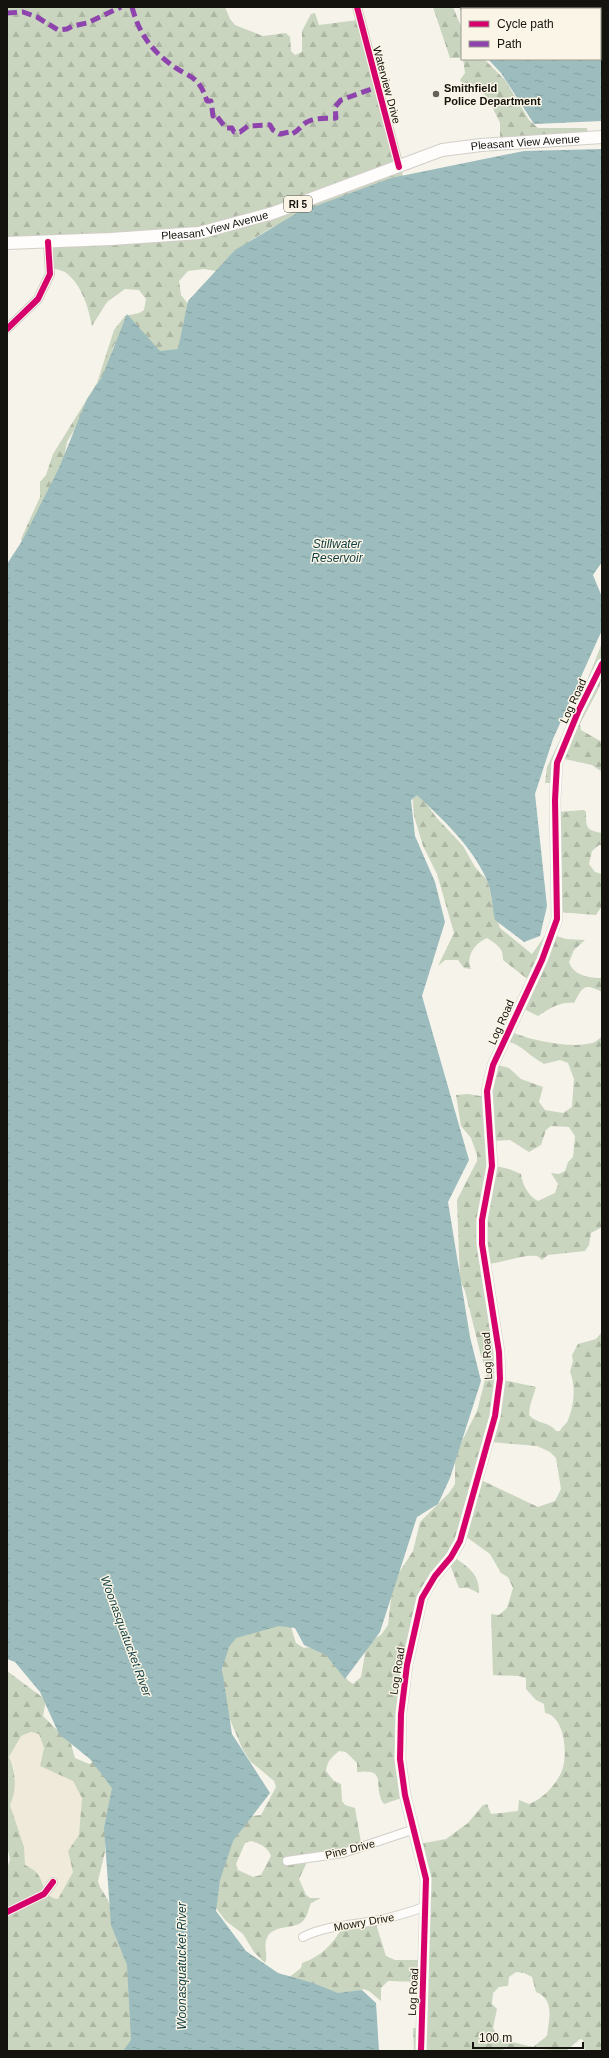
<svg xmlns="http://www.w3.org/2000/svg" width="609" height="2058" font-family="Helvetica,sans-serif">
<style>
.built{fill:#efead9}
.forest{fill:url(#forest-firs);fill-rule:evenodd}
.water{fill:url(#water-ripples)}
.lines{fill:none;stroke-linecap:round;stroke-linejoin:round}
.street-casing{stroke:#d2cfc8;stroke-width:10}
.secondary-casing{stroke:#d2cfc8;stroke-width:12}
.primary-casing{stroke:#d2cfc8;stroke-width:14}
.street{stroke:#fefdfc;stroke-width:8}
.secondary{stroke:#fefdfc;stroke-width:11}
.primary{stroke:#fefdfc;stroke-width:12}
.quiet{stroke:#8e44ad;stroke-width:5;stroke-dasharray:10 5;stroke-linecap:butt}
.cycleway-casing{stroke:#faf5e6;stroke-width:8}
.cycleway{stroke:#d6006c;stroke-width:6}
.poi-dot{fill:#64615b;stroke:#faf5e6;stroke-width:1.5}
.labels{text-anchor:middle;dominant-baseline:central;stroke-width:3;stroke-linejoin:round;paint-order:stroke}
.shield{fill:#faf5e6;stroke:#5a574f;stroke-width:1}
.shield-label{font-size:10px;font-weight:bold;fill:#15130e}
.street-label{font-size:11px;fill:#15130e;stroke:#faf5e6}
.poi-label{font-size:11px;font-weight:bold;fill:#15130e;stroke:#faf5e6;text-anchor:start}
.water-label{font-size:12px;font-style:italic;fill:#0e3c41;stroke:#faf5e6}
</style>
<defs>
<pattern id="forest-firs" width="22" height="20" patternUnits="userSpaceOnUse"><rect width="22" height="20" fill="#c9d5bf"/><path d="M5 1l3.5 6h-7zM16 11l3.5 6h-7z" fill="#acb6a3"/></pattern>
<pattern id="water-ripples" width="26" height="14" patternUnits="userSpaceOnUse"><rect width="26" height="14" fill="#9cbcbe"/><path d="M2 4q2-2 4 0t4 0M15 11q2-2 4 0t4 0" fill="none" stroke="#86a1a2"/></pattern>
</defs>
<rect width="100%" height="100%" fill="#f6f3ea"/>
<path class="built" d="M 31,1732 L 39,1734 L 44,1748 L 41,1766 L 73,1781 L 82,1798 L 79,1835 L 68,1851 L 73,1872 L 58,1899 L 53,1899 L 46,1893 L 37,1873 L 25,1865 L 24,1847 L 10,1805 L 13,1798 L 14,1767 L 9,1757 L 21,1736 Z"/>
<path class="forest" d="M 7,7 L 225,7 L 230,19 L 235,25 L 263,36 L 286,33 L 290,37 L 291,51 L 295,55 L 302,52 L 302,31 L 311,14 L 315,13 L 319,25 L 358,20 L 403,176 L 273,227 L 251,240 L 216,271 L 204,269 L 188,271 L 179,281 L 181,295 L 192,309 L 184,352 L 162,353 L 125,332 L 114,345 L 102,383 L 67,442 L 64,458 L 65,473 L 23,547 L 21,539 L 40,497 L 40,482 L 46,475 L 53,454 L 97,383 L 114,330 L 125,316 L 139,313 L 144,310 L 146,299 L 139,290 L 125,289 L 107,302 L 92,326 C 88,306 82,285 65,272 C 61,270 54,269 50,267 L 50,240 L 7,240 Z
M 433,7 L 453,7 L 462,29 L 462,58 L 450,58 Z
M 463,59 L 484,59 L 505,80 L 529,120 L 538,128 L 587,128 L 588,136 L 500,139 L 500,123 L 488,98 L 475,85 L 462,83 L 460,80 L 465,73 Z
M 602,643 L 602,677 L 599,688 L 580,724 L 581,730 L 602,742 L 602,772 L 592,765 L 560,758 L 555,783 L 545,783 L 547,767 L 579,701 Z
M 416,789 L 436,817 L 463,846 L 475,867 L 488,881 L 494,911 L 500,928 L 532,954 L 547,933 L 566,939 L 585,940 L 574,950 L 569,962 C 574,976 589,978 602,978 L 602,992 C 584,983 583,986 574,1003 C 560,1001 549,1009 538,1016 L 520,1007 L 530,981 L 503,960 C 504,948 496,944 487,938 C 475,943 465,957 471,969 L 464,968 L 458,960 L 445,960 L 438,966 L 454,933 L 437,874 L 423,846 L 414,816 L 412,792 Z
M 584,810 L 586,812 C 586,828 586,830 602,833 L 602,845 L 599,845 L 592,851 L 589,864 L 595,872 L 602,874 L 602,906 L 596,915 L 558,912 L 557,812 Z
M 509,1031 C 528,1040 571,1049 592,1043 C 595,1043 598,1039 602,1037 L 602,1227 L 591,1233 L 589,1245 L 585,1251 L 548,1255 L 542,1260 C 540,1258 538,1256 536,1256 C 525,1254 500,1263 487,1264 L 499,1317 L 503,1354 L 503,1380 L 536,1387 L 530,1406 L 529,1415 C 537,1424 550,1422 556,1431 L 560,1431 C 562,1426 566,1425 568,1420 C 574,1407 576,1385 570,1372 L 573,1361 L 572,1355 L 578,1344 L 596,1339 L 602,1332 L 602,2051 L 585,2051 L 583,2040 L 580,2039 L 566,2051 L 507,2047 L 501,2051 L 414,2051 L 413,2028 L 420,2028 L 421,1982 L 388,1981 L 381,1988 L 381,2001 L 369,1991 L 363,1989 C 340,2004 308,1988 283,1982 L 301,1968 L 302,1963 C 322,1956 333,1944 344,1925 L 375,1921 L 386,1956 L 395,1960 L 422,1960 L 425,1912 L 419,1844 L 446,1839 L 468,1823 L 483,1805 L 487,1804 L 491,1814 L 518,1811 L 519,1800 L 529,1804 C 542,1799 553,1788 560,1775 C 569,1760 566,1716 545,1713 L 544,1704 L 536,1700 L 526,1689 L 526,1678 L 519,1676 L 493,1675 L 491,1614 L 499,1615 L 507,1608 L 513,1588 L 508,1577 L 501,1573 L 490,1554 L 465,1536 L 452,1556 C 467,1566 480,1574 479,1593 L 468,1588 L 459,1588 L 449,1562 L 425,1594 L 402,1712 L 407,1796 L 384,1804 C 371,1787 390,1768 357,1772 L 357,1763 L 346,1752 L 339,1751 C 332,1757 327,1761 326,1771 L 334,1781 L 341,1784 L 342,1801 L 345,1805 L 355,1808 L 362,1848 L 308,1860 L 299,1879 L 306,1895 L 310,1898 L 321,1898 L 311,1903 C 308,1910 308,1916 302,1922 C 293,1929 275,1925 268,1936 C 262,1945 269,1956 265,1963 L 254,1952 L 243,1934 L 226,1921 L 216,1908 L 213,1864 L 252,1816 L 261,1815 L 276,1787 L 274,1781 L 250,1761 L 242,1748 L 223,1703 L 222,1642 L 278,1623 L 291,1627 L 296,1643 L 304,1648 C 312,1646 329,1652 335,1659 C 343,1667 342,1678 353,1684 L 361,1677 L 366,1648 L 373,1639 L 381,1635 L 388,1625 L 393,1582 L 413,1551 L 420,1522 L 449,1493 L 455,1484 L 455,1462 L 460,1445 L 477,1411 L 487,1372 L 481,1356 L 465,1291 L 460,1280 L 457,1200 L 477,1161 L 477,1155 L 471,1138 L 461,1126 L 456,1095 L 468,1094 L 486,1097 L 494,1064 L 509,1068 L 521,1079 L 543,1087 L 539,1102 L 545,1110 L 563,1113 L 572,1107 L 574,1079 L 568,1063 L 560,1060 L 544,1064 C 528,1055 522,1045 505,1040 ZM 551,1126 L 569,1127 L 575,1136 L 573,1157 L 568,1162 L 565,1171 L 559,1174 L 551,1173 L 558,1184 L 555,1193 L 538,1201 C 529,1197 522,1184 521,1174 L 509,1169 L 492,1165 L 491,1141 L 510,1140 L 529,1152 L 541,1145 L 546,1130 ZM 491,1442 L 537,1446 L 550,1452 L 556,1458 L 561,1489 L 555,1501 L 538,1507 L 481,1480 ZM 251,1841 C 260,1844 268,1847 271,1856 L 261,1875 L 253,1877 L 238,1870 L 236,1864 L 245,1843 ZM 516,1972 L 524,1973 L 532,1977 L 536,1992 C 555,1999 549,2020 547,2036 L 533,2047 L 500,2039 L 493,2028 L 497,2009 L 492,2004 L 493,1993 L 499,1987 L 508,1986 L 509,1977 Z
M 7,1671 L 46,1700 L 43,1716 L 71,1744 L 75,1758 L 89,1764 L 97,1760 L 120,1796 L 107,1825 L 105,1837 L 105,1852 L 98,1881 L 100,1887 L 108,1900 L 122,1939 L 120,1947 L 127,1960 L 136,2051 L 7,2051 L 7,1869 L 10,1859 L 7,1846 ZM 31,1732 L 39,1734 L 44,1748 L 40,1766 L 73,1781 L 82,1798 L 79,1835 L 68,1851 L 73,1872 L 58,1899 C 41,1897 45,1881 36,1872 C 33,1869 29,1867 25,1865 L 24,1847 L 10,1805 C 17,1791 16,1771 9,1757 L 21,1736 Z"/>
<path class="water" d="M 459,7 L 570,7 L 572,9 L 462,9 L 462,13 Z
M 600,42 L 602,44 L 602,121 L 534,124 L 501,73 L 488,59 L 600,59 Z
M 602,149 L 602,562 L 593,575 L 602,597 L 602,630 L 553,739 L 535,794 L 547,906 L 540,936 L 524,942 L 495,920 C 492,907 492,890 486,878 C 471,845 442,819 417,795 L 411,800 L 415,836 L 435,882 L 445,922 L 422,996 L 469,1160 L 448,1202 L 470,1337 L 481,1381 L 450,1478 L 438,1504 L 417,1517 L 380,1632 L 345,1679 L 326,1655 L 304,1645 L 295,1628 L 279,1626 L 236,1638 L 229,1647 L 222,1669 L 232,1734 L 270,1793 L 233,1841 L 220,1880 L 216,1911 L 246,1951 L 278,1973 L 313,1983 L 338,1993 L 362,1990 L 376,2003 L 379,2051 L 123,2051 L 131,2040 L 127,1965 L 111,1925 L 104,1828 L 112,1788 L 90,1759 L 59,1734 L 40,1692 L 15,1662 L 7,1659 L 7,564 L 22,541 L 59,468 L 87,399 L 102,377 L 127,314 L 160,351 L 178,349 L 188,301 L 235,250 L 297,213 L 391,178 L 524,151 Z"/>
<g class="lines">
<defs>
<path id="street" d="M 357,7 L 399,167
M 7,329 L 38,299 L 50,274 L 48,242
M 287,1861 L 343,1853 L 412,1830
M 7,1912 L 44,1894 L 53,1882
M 303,1937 C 325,1926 350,1925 375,1921 C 393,1917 409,1913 426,1906"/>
<path id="secondary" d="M 421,2051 L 426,1879 L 405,1795 L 400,1759 L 401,1714 L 407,1665 L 422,1598 L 435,1576 L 451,1557 L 460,1541 L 495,1416 L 500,1379 L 499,1352 L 482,1244 L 482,1220 L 492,1166 L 487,1091 L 493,1065 L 542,960 L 557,919 L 555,800 L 557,763 L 578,712 L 602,664"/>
<g id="primary">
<path id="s1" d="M 7,243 L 111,239 L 199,233 L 273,213 L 442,150 L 481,145 L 602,137"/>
</g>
</defs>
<use href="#street" class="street-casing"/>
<use href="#secondary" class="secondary-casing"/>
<use href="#primary" class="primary-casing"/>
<use href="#street" class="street"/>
<use href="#secondary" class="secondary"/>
<use href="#primary" class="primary"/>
<path class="quiet" d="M 132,7 C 138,30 149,48 169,63 C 189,79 198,73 207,101 L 211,101 L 213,116 L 215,114 L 226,128 L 232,128 L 234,132 L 240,132 L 248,126 L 270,125 L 273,130 L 280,134 L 290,132 L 292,134 C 300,130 301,125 307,122 C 315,117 327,119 336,118 L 335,107 L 341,100 L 377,87
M 7,13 L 23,12 L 37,17 L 58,30 L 67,29 L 73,26 L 87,23 L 121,7"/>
<defs>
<path id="cycleway" d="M 357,7 L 399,167
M 7,329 L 38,299 L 50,274 L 48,242
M 7,1912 L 44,1894 L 53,1882
M 421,2051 L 426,1879 L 405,1795 L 400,1759 L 401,1714 L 407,1665 L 422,1598 L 435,1576 L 451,1557 L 460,1541 L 495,1416 L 500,1379 L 499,1352 L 482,1244 L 482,1220 L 492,1166 L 487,1091 L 493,1065 L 542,960 L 557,919 L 555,800 L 557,763 L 578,712 L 602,664"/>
</defs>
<use href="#cycleway" class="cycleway-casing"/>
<use href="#cycleway" class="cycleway"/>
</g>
<circle class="poi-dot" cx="436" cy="94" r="4"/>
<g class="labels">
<rect class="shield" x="284" y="196" width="28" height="16" rx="3"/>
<g class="shield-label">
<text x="298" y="204">RI 5</text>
</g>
<g class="street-label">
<text transform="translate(387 85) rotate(75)">Waterview Drive</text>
<text stroke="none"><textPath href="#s1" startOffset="533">Pleasant View Avenue</textPath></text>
<text stroke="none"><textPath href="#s1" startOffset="209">Pleasant View Avenue</textPath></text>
<text transform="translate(573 701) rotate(-65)">Log Road</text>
<text transform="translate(501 1022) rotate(-66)">Log Road</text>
<text transform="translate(487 1356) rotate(-93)">Log Road</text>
<text transform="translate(397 1671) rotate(-81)">Log Road</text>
<text transform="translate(350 1849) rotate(-14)">Pine Drive</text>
<text transform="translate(364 1922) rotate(-10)">Mowry Drive</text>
<text transform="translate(413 1992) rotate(-87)">Log Road</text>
</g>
<g class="poi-label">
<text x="444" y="88">Smithfield<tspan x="444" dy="13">Police Department</tspan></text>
</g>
<g class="water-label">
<text x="337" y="544">Stillwater<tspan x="337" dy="14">Reservoir</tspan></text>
<text transform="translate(126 1636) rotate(70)">Woonasquatucket River</text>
<text transform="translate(182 1966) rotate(-90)">Woonasquatucket River</text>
</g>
</g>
<rect width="609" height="2058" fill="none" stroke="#15130e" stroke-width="16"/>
<rect x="461" y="8" width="140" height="52" fill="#faf5e6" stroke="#9e9b90"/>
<rect x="469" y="21" width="20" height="6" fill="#d6006c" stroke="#9e9b90"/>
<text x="497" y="28" font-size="12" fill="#15130e">Cycle path</text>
<rect x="469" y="41" width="20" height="6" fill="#8e44ad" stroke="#9e9b90"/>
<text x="497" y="48" font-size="12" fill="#15130e">Path</text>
<path d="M473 2042v6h110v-6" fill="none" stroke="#15130e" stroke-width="2"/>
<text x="479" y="2042" font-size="12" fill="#15130e" stroke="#faf5e6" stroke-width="3" paint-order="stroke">100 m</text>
</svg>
